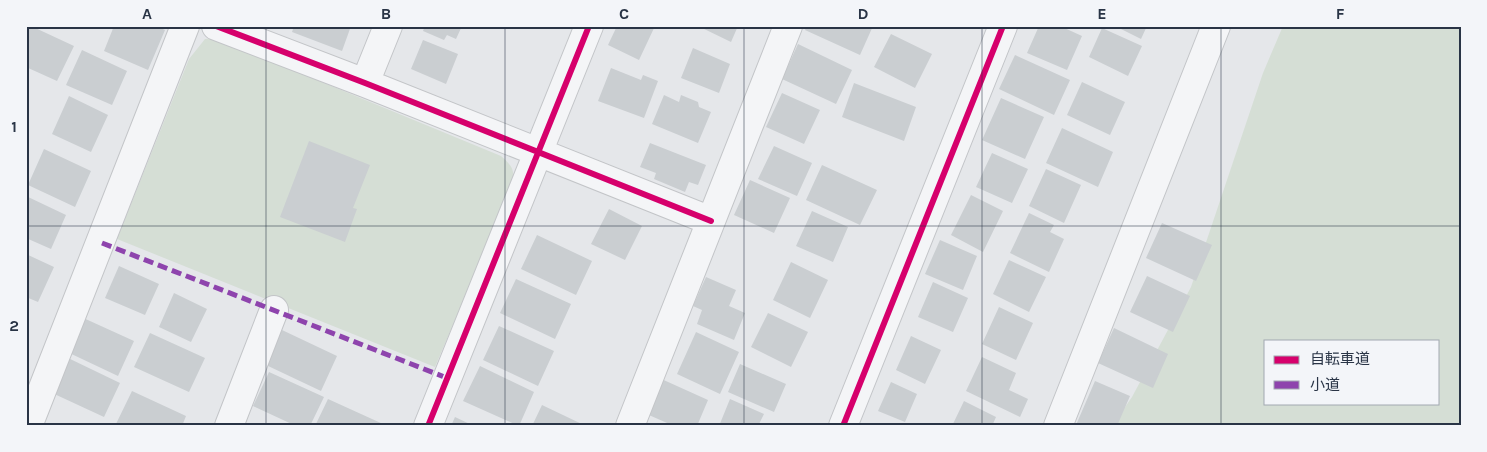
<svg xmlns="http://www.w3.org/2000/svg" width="1487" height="452" font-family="Karla,'Noto Sans JP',sans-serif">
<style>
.green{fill:#d5ded5;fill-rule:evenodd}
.building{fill:#caced1}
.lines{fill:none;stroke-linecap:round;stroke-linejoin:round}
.minor-casing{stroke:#c3c5c8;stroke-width:30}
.tertiary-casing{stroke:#c3c5c8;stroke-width:30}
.minor{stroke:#f4f5f7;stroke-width:28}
.tertiary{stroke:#f4f5f7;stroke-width:28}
.quiet{stroke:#8e44ad;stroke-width:5;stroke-dasharray:10 5;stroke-linecap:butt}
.cycleway-casing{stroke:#f3f5f9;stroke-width:9}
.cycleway{stroke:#d6006c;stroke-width:6}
.grid{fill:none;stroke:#293446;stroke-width:1;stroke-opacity:0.55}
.neatline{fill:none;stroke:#293446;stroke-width:2}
.grid-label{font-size:16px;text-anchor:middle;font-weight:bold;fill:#293446}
</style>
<rect width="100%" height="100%" fill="#e5e7ea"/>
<path class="green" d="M 1283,26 L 1461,26 L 1461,426 L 1112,426 L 1132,397 L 1191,287 L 1263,73 ZM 1266,341 L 1438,341 L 1438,403 L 1266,403 Z
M 215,38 L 501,156 C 511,165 515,169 513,183 L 435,367 L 117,239 L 189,59 L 205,39 Z"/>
<path class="building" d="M 26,26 L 31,26 L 74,46 L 57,81 L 26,67 Z
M 114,26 L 156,26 L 165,30 L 148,70 L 104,51 Z
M 294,26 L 351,26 L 342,51 L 292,32 Z
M 425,26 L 462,26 L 456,39 L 447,35 L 444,40 L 423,31 Z
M 617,26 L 655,26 L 639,60 L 608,45 Z
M 698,26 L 738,26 L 731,42 Z
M 807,26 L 873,26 L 860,55 L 805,30 Z
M 1039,26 L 1060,26 L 1082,36 L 1067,70 L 1027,53 Z
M 1115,26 L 1147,26 L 1141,39 Z
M 1102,28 L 1142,46 L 1128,76 L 1089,57 Z
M 891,34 L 932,54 L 915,88 L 874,67 Z
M 423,40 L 458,54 L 446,84 L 411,69 Z
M 798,44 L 852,70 L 836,104 L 782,79 Z
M 693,48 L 730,64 L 719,93 L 681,78 Z
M 82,50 L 127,71 L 112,105 L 66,85 Z
M 1015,55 L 1070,80 L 1054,115 L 999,89 Z
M 611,68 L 641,80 L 643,75 L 658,81 L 644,118 L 598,101 Z
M 1082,82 L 1125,102 L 1110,135 L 1067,115 Z
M 854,83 L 916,107 L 904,141 L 842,117 Z
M 782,93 L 820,110 L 804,144 L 766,127 Z
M 664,95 L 679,102 L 681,95 L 698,102 L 699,107 L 711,112 L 698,143 L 652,124 Z
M 69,96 L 108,115 L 91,152 L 52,134 Z
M 1001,98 L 1044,117 L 1025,159 L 982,140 Z
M 1062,128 L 1113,152 L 1098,187 L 1046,163 Z
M 309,141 L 370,165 L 353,208 L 357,209 L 345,242 L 280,217 Z
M 650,143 L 706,165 L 698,185 L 689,182 L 685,192 L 654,179 L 656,173 L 640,167 Z
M 774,146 L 812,163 L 797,196 L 758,179 Z
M 44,149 L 91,171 L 75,207 L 28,185 Z
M 992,153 L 1028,169 L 1012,203 L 976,187 Z
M 822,165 L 877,190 L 860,225 L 806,200 Z
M 1046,169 L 1081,185 L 1064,223 L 1029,206 Z
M 750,180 L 790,198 L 774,233 L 734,215 Z
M 971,195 L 1003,211 L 983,252 L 951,235 Z
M 26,196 L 66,215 L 51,249 L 26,238 Z
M 609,209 L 642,226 L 625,260 L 591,244 Z
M 812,211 L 848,227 L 833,262 L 796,246 Z
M 1029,213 L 1054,225 L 1050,232 L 1064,239 L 1049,272 L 1010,253 Z
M 1162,223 L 1212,245 L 1196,281 L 1146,258 Z
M 537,235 L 592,261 L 576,295 L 521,269 Z
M 940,240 L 977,256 L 963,290 L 925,274 Z
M 26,254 L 54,267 L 38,302 L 26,297 Z
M 1009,260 L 1046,277 L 1029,312 L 993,294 Z
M 791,262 L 828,280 L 810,318 L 773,300 Z
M 119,266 L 159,284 L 145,315 L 105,298 Z
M 1147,276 L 1190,296 L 1173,332 L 1130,312 Z
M 706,277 L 736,290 L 729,306 L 745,313 L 734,340 L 697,324 L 702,310 L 693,306 Z
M 516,279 L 571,304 L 555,339 L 500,313 Z
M 933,282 L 968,298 L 953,332 L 918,317 Z
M 174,293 L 207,309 L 191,342 L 159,327 Z
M 999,307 L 1033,323 L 1016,360 L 982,344 Z
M 768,313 L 808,332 L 791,367 L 751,347 Z
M 79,316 L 134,341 L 118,376 L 63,350 Z
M 499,326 L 554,351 L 538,386 L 483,360 Z
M 1114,328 L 1168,354 L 1153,388 L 1098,363 Z
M 282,330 L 337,356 L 321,391 L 266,365 Z
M 696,332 L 739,352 L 720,394 L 677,374 Z
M 150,333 L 205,358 L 189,392 L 134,367 Z
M 911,336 L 941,350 L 925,384 L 896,370 Z
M 66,357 L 120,383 L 104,417 L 50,392 Z
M 982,357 L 1016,373 L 1009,390 L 1028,399 L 1020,417 L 966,391 Z
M 740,364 L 786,384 L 774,412 L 728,392 Z
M 480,366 L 534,392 L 519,426 L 463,401 Z
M 269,372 L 324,397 L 310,426 L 296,426 L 253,406 Z
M 657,377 L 708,400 L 697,426 L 674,426 L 642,412 Z
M 1095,381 L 1130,396 L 1117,426 L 1076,425 Z
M 891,382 L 917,394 L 905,422 L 878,411 Z
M 132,391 L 186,416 L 182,426 L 115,426 Z
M 328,399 L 383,424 L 382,426 L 315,426 Z
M 730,399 L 764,414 L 758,426 L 719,426 Z
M 964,401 L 996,417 L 992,426 L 952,426 Z
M 542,405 L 586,426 L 532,426 Z
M 455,417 L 474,426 L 451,426 Z"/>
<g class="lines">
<defs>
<path id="minor" d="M 216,26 L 365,83 L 711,221
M 365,83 L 388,26
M 28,426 L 185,26
M 229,426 L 274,310
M 428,426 L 589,26
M 630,426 L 788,26
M 1058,426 L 1216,26"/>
<path id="tertiary" d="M 843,426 L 1003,26"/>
</defs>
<use href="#minor" class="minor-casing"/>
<use href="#tertiary" class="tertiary-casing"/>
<use href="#minor" class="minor"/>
<use href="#tertiary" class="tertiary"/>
<path class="quiet" d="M 102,243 L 447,378"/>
<defs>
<path id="cycleway" d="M 216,26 L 365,83 L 711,221
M 428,426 L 589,26
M 843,426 L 1003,26"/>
</defs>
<use href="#cycleway" class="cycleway-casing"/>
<use href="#cycleway" class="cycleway"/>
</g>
<path class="grid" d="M 266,26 L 266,426M 505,26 L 505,426M 744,26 L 744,426M 982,26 L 982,426M 1221,26 L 1221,426M 26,226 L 1461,226"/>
<rect width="1487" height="452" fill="none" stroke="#f3f5f9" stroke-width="55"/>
<rect x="1264" y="340" width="175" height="65" fill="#f3f5f9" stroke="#a2a8b1"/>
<rect x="1274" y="356" width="25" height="8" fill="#d6006c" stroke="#a2a8b1"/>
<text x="1310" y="364" font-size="15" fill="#293446">自転車道</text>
<rect x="1274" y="381" width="25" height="8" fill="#8e44ad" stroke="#a2a8b1"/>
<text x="1310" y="390" font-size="15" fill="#293446">小道</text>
<rect x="28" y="28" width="1432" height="396" class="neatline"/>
<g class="grid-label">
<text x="147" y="19">A</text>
<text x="386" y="19">B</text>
<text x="624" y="19">C</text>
<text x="863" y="19">D</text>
<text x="1102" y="19">E</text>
<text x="1340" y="19">F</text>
<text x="14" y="132">1</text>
<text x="14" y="331">2</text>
</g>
</svg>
